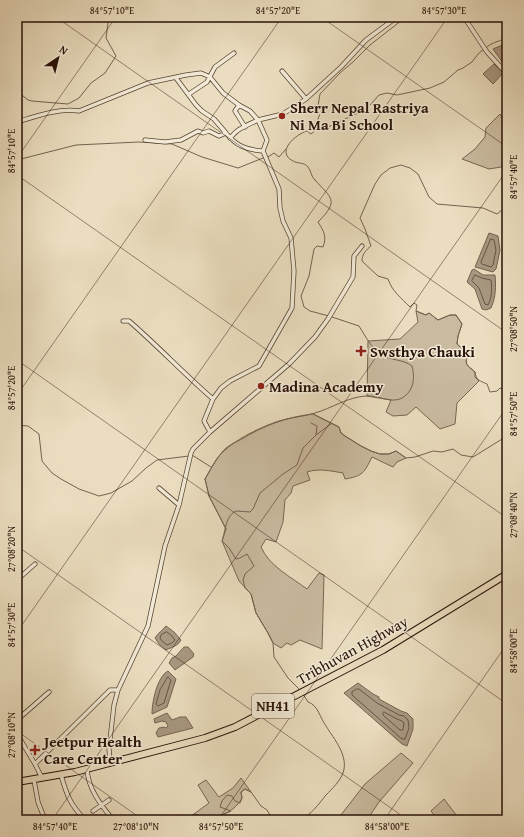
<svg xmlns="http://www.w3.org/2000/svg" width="524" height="837" font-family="'Gentium Book Plus',serif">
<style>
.green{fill:#cabba0;stroke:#786653}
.water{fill:#a89881;stroke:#746250}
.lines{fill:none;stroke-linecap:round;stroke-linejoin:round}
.shore{stroke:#685444;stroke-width:1}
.stream{stroke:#746250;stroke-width:1}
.minor-casing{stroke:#584434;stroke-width:5}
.trunk-casing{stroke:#271006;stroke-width:8}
.minor{stroke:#f2ead6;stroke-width:3.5}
.trunk{stroke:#ebdec0;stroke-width:6}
.ticks{fill:none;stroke:#271006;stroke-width:1;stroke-opacity:0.45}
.poi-dot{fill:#8f2418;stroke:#f2ead6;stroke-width:1.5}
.labels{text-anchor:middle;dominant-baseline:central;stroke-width:3;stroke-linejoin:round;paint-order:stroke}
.shield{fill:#f2ead6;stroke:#645144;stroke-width:1}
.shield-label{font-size:14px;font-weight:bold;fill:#271006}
.poi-label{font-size:15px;font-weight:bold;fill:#271006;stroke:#f2ead6;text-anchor:start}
.street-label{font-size:15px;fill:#271006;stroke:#f2ead6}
.neatline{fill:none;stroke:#271006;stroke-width:1.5}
.ticks-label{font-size:10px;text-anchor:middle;fill:#271006}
</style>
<rect width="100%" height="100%" fill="#ebdec0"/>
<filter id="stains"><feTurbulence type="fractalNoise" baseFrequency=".005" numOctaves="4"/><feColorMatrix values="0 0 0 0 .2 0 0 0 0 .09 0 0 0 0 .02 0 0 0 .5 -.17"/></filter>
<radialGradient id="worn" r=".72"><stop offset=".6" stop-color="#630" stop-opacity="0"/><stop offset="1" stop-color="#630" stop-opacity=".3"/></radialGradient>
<path class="green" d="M 500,114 L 504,123 L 507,120 L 507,166 L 489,169 L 462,159 L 475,149 L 485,137 L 486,128 Z
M 416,311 L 426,315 L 429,313 L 438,320 L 450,315 L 456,315 L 462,324 L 458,336 L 457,344 L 468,354 C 464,365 467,365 475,372 L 475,377 L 479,381 L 457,403 L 455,424 L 440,429 L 416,407 L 407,415 L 393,416 L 386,412 L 391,400 L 367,396 L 368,341 L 400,339 L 418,322 Z
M 313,414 L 339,427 L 341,433 L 345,436 L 361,446 L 371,451 L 380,454 L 389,454 L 396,451 L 406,458 L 397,462 L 393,467 L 372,457 C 364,473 363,476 345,479 L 343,473 C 331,471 319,468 307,472 L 310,480 L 293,486 L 291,493 L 285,500 L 283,522 L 276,542 L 266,539 L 261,547 C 269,566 291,577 307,589 L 319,573 L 324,575 L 322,649 L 300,640 L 291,645 L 287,643 L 281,648 L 273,643 L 268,633 L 256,613 L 251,594 L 239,581 L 222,541 L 226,529 L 209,496 L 205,479 C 211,468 217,457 226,448 C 230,445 235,442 240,440 C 263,426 286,417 313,414 Z
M 401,753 L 413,763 L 379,802 L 367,820 L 337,820 L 365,784 Z
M 241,778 L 251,792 L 245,789 L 241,792 L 242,798 C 233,815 212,821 194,814 L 209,803 L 198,785 L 206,780 L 219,797 L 233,788 Z
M 444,799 L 460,820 L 438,820 L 431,811 Z"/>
<path class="water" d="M 507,43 L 507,64 L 505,66 L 493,49 Z
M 494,64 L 503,73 L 493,84 L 483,74 Z
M 489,233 L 498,236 L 500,250 L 496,269 L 493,272 L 475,267 Z
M 474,269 L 483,275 L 495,275 C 496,286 496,297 491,308 L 486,310 L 482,309 L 475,289 L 467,282 L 472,270 Z
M 166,626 L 174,632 L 181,640 C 178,646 172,647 166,650 L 159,644 L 155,638 C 158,633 162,631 166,626 Z
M 184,647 L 188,647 L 194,654 L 193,657 L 175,670 L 169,663 L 172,658 L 176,656 Z
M 168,671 L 176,679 L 167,707 L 152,714 C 152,702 157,677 168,671 Z
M 358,683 L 373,694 L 379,697 L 379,699 L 401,711 L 407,713 L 413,719 L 413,729 L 407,746 L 402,744 L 344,693 Z
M 167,713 L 172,720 L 180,717 L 186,717 L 193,728 L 158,737 L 156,733 L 159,728 L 164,727 L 166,728 L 168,726 L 166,722 L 162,721 L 155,723 L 154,719 Z"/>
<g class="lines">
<path class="shore" d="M 491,239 L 494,240 L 496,250 L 493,265 L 491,267 L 482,264 L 481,263 Z
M 475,275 L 482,278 L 491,280 C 492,288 492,298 488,305 L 485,304 L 479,288 L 472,281 Z
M 167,632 L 171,635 L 175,640 L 172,643 L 167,645 L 162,641 L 160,638 L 161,635 Z
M 168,677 L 171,680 L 164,703 L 158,706 L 156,704 L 160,690 Z
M 357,689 L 359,689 L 377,703 L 399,715 L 404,716 L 408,720 L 409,728 L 405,739 L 402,739 L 352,695 L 352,692 Z
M 384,712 L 397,719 L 402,721 L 404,723 L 403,730 L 400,730 L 383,715 L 383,713 Z"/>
<path class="stream" d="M 487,47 C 494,41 500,42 507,37
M 17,91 L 28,100 L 32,101 L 68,104 L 79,98 L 91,83 L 105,73 L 116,56 L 106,38 L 108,23 L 106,17
M 317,130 L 326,128 L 362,111 L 371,104 L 379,95 L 387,93 L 397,95 L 430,88 L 444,82 L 458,70 L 463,68 L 472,62 L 478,54 L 484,49
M 268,157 L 274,153 L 279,157 L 286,149
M 17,160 L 76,145 L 139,142 L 172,144 L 202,157 L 238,168 L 263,158
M 507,206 L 497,214 L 483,208 L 437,204 L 429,197 L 418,174 L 410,168 L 401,165 L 390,168 L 381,175 L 375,184 L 360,218 L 365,229 L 371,246 C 366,250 362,254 362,261 L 378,276 L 388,279 C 392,291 401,298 410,307 L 414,303 L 417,305 L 416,311 L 426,315 L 429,313 L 438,320 L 450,315 L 456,315 L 462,324 L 458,336 L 457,344 L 468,354 C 464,365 467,365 475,372 C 476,380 480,381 487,384 L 490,392 L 497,391 L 500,388 L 503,389 L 507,399
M 329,316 L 310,311 L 304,307 L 301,296 L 309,276 L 314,249 L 317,246 L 323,247 C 327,237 324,231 318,222 C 340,200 331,198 315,180 C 311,177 311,170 308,167 C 304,162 298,164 293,161 C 275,152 296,134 307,131 L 311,134 L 316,130 L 318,119 L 322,108 L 318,106 L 320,94 L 340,73 L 353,62 L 370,45 L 406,17
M 313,414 L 339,427 L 341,433 L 345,436 L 361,446 L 371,451 L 380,454 L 389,454 L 396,451 L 406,458 L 415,457 L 433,451 L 442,452 L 453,449 L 461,455 L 473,457 L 507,436
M 17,425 L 28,426 L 39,434 L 42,461 L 52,473 L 61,479 L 79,489 L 99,496 L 111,493 L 132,481 L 146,468 L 157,460 L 189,456
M 316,435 L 331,424
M 192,455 L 211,467
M 226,529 L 209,496 L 205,479 C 209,473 212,466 216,460 C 227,443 260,427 279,421 C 291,417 303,417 315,413 C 332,408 348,397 366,396 C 378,395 391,404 402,398 C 414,391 415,378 412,366 C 403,359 392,361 382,355 C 371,348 366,337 359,326 L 332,317
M 300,690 L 288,678 L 274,657 L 273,643 L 268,633 L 256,613 L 251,594 L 245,588 L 243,580 L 245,574 L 254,566 L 247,554 L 240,558 L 236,559 L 229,548 L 222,541 C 225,533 226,513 237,511 C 241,511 246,512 250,512 L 253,509 L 260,493 L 283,474 L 297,465 L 303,448 L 316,435 L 317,426 L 311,423
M 187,820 L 188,817 L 194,814 C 207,819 219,817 231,811 L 220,807 L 222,801 L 227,795 L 232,796 L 235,801 L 240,803 L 242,798 L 241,792 L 245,789 L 251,792 L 261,806 L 267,810 L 270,815 L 277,820
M 300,820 C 312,814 318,805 326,795 C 332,789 340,781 343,773 C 349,756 334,739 326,726 C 320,718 318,705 308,702 L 303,694"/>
<defs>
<path id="minor" d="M 464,17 L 487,52 L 507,74
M 282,71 L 306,99
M 176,78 L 196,105 L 202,111 L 214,119 L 226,133
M 189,94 L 207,82 L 215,67 L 234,53
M 17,122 C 37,116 58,108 79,111 L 148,83 L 186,75 L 201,73 L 210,77 L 223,93 L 239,105
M 230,138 C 233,135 236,131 240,129 C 246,125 252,123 258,120 L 250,111 L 239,105 L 235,111 L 245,127
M 145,140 L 165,142 L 181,140 L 198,131 L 203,133 L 209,131 L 219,136 L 226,133 C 236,146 247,150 263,151
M 123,321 L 129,321 C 158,346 184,374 213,399
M 210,432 L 289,364 L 315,337 L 328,319 L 353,277 L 354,256 L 362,246
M 159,488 L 179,505
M 17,580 L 35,564
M 17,720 L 49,692
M 17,734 L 35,764 L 42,778
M 110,763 L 109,748 L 114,705 L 118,690 L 148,626 L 165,546 L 179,505 L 191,453 L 193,449 L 210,432 L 204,421 L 213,399 L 221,388 L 230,381 L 259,366 L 292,308 L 294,271 L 291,238 L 283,221 L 280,208 L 279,189 L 263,151 L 267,140 L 258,120 L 283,114 L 306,99 L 341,67 L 366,40 L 397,17
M 35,764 L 110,690 L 118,690
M 87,769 C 88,789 101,805 113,820
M 61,775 C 67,796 70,804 85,820
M 34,780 L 38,802 L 45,820
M 93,811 L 109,800"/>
<path id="trunk" d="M 17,782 L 75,772 L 205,738 L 235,727 L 383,650 L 507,574"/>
</defs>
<use href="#minor" class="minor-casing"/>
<use href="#trunk" class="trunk-casing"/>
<use href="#minor" class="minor"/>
<use href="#trunk" class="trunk"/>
</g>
<path class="ticks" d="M 56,17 L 507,333M 321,17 L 507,147M 17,158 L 116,17M 17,175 L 507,518M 17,360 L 507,704M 17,395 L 282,17M 17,546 L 408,820M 17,632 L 448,17M 17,731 L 143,820M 52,820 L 507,170M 218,820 L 507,407M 384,820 L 507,644"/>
<g class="poi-dot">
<circle cx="282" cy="116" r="4"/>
<path d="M359 345h4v4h4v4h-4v4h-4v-4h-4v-4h4z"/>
<circle cx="261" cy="386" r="4"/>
<path d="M33 744h4v4h4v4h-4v4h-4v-4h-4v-4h4z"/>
</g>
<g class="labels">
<rect class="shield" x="252" y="694" width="42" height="24" rx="3"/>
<g class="shield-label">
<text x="273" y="706">NH41</text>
</g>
<g class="poi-label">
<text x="290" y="107">Sherr Nepal Rastriya<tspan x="290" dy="17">Ni Ma Bi School</tspan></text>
<text x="370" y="351">Swsthya Chauki</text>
<text x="269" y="386">Madina Academy</text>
<text x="44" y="741">Jeetpur Health<tspan x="44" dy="17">Care Center</tspan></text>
</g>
<g class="street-label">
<text transform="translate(352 650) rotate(-29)">Tribhuvan Highway</text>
</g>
</g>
<rect width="524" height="837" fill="none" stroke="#ebdec0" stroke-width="44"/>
<g transform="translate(58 58) rotate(35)" stroke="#f2ead6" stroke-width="3" paint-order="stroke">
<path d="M0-3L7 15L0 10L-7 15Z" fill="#271006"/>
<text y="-6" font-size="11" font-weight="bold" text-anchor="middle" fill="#271006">N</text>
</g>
<rect x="22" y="22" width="480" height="793" class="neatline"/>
<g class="ticks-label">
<text x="112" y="14">84°57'10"E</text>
<text x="278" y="14">84°57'20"E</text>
<text x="444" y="14">84°57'30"E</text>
<text transform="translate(11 151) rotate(-90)" y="4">84°57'10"E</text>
<text transform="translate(513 177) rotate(-90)" y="4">84°57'40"E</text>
<text transform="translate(513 329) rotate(-90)" y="4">27°08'50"N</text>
<text transform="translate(11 388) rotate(-90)" y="4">84°57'20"E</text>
<text transform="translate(513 414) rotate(-90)" y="4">84°57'50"E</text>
<text transform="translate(513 515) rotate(-90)" y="4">27°08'40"N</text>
<text transform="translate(11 549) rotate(-90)" y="4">27°08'20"N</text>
<text transform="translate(11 625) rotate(-90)" y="4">84°57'30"E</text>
<text transform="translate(513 651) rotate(-90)" y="4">84°58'00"E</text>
<text transform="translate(11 735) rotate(-90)" y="4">27°08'10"N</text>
<text x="55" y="830">84°57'40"E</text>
<text x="136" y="830">27°08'10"N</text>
<text x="221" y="830">84°57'50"E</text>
<text x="387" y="830">84°58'00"E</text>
</g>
<rect width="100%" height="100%" filter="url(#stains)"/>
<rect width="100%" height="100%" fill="url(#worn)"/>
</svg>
